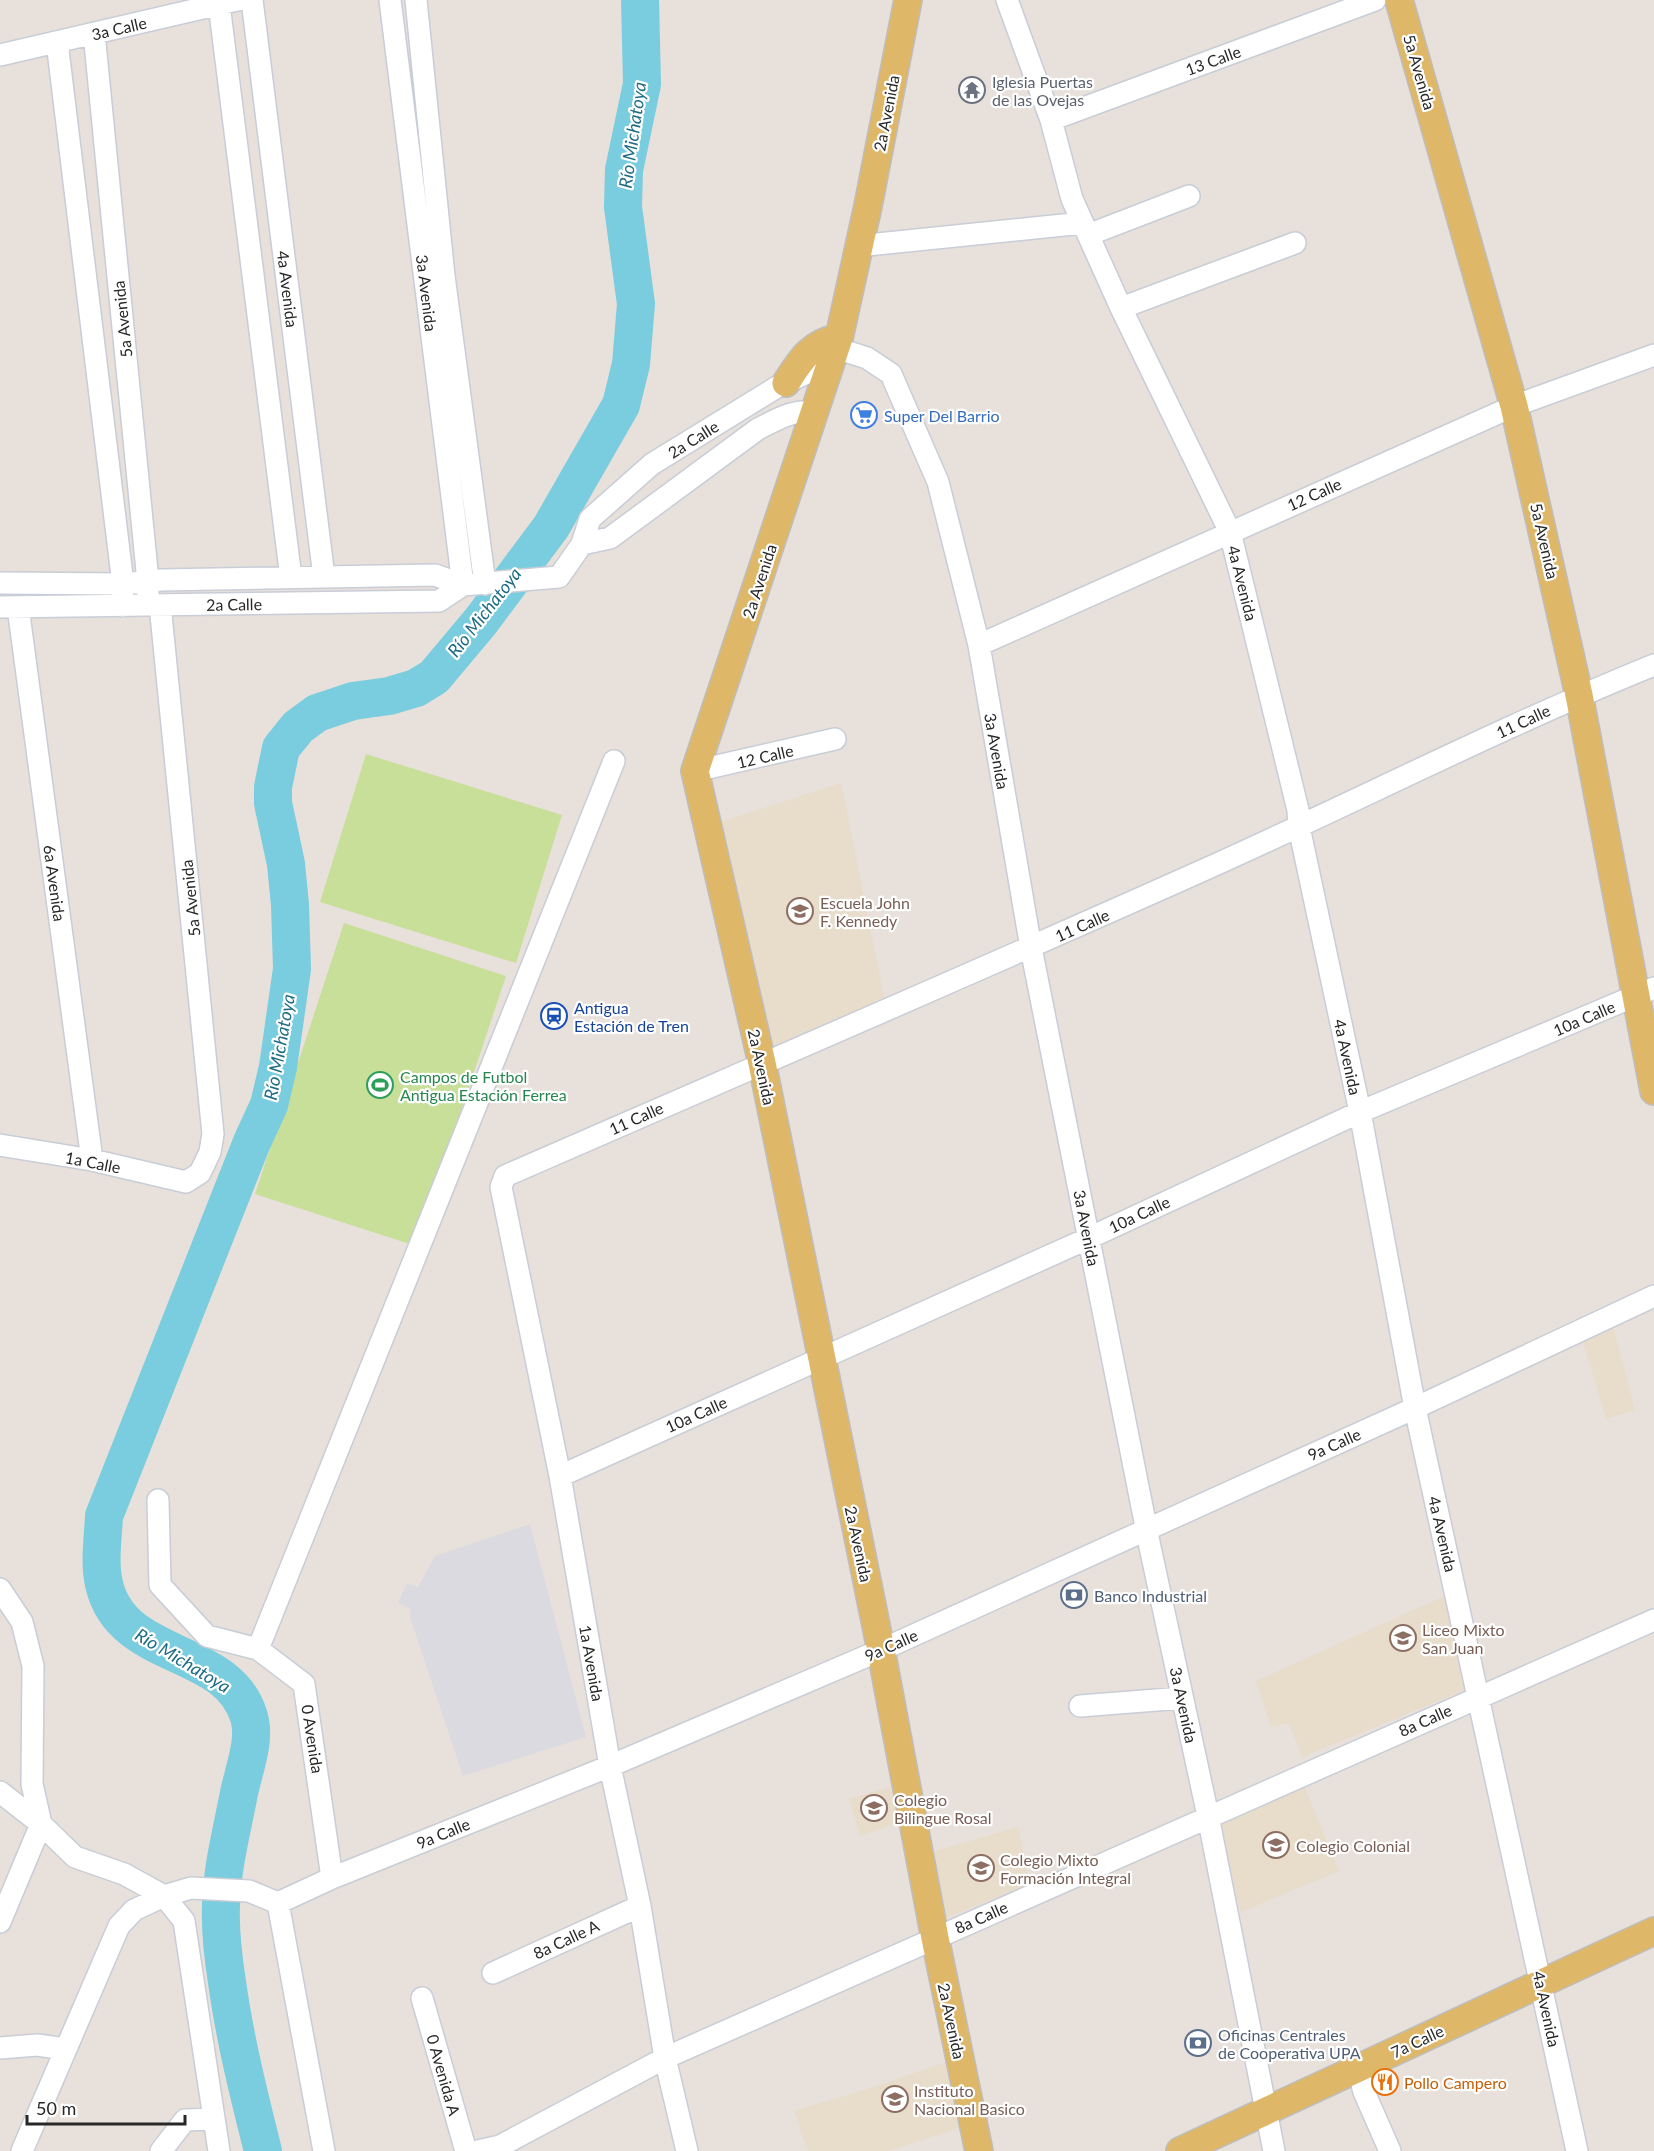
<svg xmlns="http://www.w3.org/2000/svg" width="1654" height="2151" font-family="Lato,sans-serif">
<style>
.industrial{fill:#dbdae1}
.education{fill:#e8dccb}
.pitch{fill:#c8df99}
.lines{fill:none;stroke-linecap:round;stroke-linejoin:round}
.river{stroke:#79cdde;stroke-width:38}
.minor-casing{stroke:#c8cdd7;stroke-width:24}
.major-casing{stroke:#bebebe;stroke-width:30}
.minor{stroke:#fff;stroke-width:21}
.major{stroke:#deb769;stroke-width:27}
.labels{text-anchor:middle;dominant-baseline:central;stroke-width:4.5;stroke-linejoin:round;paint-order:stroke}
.street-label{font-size:16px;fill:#272727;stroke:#fff}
.worship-label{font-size:16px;fill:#5b616d;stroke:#fff;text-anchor:start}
.shop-label{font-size:16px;fill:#366cbe;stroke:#fff;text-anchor:start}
.education-label{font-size:16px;fill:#785e54;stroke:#fff;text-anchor:start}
.transit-label{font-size:16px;fill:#164399;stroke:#fff;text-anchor:start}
.leisure-label{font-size:16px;fill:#27864d;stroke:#fff;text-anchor:start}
.service-label{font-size:16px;fill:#4e5e75;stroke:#fff;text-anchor:start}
.food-label{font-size:16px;fill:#c56008;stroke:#fff;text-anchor:start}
.water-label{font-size:18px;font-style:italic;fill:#1d6c85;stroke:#fff}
</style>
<rect width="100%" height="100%" fill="#e8e0da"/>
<path class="industrial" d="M 530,1524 L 586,1737 L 463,1776 L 410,1617 L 411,1609 L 398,1603 L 407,1583 L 418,1587 L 435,1556 Z"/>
<path class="education" d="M 841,783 L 884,998 L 765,1054 L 714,824 Z
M 1613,1326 L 1635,1410 L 1606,1419 L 1582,1338 Z
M 1447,1595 L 1465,1690 L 1302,1757 L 1289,1723 L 1271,1727 L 1256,1681 Z
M 1304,1785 L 1339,1871 L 1241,1912 L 1216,1819 Z
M 890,1787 L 899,1822 L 860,1836 L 849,1799 Z
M 1018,1827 L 1030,1884 L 946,1918 L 932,1852 Z
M 949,2061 L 962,2127 L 888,2151 L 808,2151 L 794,2111 L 874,2087 Z"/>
<path class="pitch" d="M 366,754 L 562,815 L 516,963 L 320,902 Z
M 344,923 L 506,976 L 416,1246 L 255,1194 Z"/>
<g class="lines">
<path class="river" d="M 263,2151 C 249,2095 235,2040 227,1982 C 223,1957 220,1931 221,1905 C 222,1867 232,1830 239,1793 C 244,1769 256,1740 249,1717 C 228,1645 122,1663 104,1584 C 99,1562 103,1538 104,1516 L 252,1142 L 269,1105 L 278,1067 L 292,969 L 290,905 L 286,864 L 273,803 L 273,787 L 281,748 L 298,727 L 317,713 L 353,701 L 389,696 L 416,688 L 434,677 L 481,621 L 551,527 L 621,405 L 631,364 L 636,304 L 623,207 L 624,170 L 642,84 L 640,0"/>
<defs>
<path id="minor" d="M 252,0 L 324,577
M 390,0 L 463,585
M 416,0 L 444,276 L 485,584
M 1007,0 L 1051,120 L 1072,199 L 1121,308 L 1230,532 L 1298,810 L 1299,827 L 1360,1112 L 1415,1408 L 1577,2151
M 219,4 L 291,578
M 94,33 L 148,581 L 148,605
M 57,42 L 123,584 L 122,606
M 0,55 L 237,0
M 1051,120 L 1375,0
M 1088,235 L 1189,196
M 858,246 L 1083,223
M 1121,308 L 1295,243
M 836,348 L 867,358 L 891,374 L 938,482 L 979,645 L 1031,948 L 1150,1547 L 1208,1816 L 1274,2151
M 582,544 L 610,538 L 758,429 C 776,420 795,408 815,413
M 0,583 L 123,584 L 161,580 L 435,575 L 463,585 L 559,577 L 582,544 L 590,519 L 652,464 L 777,387 L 820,367 L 831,366
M 0,607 L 439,601 L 463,585
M 18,607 L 92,1160
M 979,645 L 1514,406 L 1654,355
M 695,771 L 835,739
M 0,1145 L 92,1160 L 186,1182 L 200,1173 L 210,1152 L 213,1134 L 160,605
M 560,1476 L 1089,1238 L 1360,1112 L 1654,988
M 158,1500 L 160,1585 L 207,1636 L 258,1649 L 304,1684 L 332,1878
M 0,1589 L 22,1622 L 33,1666 L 32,1784 L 41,1824 L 75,1857 L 124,1874 L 164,1896 L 184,1921 L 219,2151
M 258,1649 L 614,761
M 1080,1706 L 1182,1698
M 0,1792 L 41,1824 L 0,1922
M 278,1903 L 324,2151
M 493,1973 L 640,1906
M 422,1998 L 466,2151
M 0,2048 L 37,2045 L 66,2049
M 1358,2069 L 1364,2092 L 1390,2151
M 22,2151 L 119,1926 L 134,1910 L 164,1896 L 191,1888 L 249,1891 L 278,1903 L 332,1878 L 610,1766 L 881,1650 L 1415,1408 L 1654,1296
M 161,2151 L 185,2120 L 214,2119
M 478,2151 L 500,2146 L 665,2058 L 1654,1620
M 687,2151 L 665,2058 L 640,1906 L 610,1766 L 560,1476 L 501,1187 L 505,1176 C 743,1072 981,970 1217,864 C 1363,798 1506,725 1654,665"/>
<path id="major" d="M 908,0 L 868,206 L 839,338 L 695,771 L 762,1063 L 881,1650 L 935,1938 L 979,2151
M 1399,0 L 1514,406 L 1579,695 L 1654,1091
M 786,383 C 800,361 811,342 839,338
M 1180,2151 L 1654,1931"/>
</defs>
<use href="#minor" class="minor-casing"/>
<use href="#major" class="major-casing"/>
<use href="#minor" class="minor"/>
<use href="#major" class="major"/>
</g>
<defs>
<symbol id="temple-ring" viewBox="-11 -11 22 22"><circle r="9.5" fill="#fff" stroke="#6b7280" stroke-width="1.5"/><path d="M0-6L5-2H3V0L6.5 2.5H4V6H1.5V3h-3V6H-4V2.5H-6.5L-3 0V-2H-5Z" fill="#6b7280"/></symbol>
<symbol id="supermarket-ring" viewBox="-11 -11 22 22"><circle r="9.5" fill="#fff" stroke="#3f7fe0" stroke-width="1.5"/><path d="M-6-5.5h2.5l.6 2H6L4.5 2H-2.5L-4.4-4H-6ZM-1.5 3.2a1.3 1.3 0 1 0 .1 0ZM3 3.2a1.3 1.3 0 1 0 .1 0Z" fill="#3f7fe0"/></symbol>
<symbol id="school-ring" viewBox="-11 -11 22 22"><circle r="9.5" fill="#fff" stroke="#8d6e63" stroke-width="1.5"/><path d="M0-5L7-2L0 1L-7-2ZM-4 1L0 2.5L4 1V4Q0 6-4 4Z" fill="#8d6e63"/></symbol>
<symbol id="station-ring" viewBox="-11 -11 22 22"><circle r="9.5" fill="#fff" stroke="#1a4fb4" stroke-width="1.5"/><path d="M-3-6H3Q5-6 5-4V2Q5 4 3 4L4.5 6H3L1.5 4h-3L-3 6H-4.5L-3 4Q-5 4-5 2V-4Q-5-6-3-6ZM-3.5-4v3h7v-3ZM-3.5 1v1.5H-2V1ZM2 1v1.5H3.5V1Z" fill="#1a4fb4"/></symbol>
<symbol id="stadium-ring" viewBox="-11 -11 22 22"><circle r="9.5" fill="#fff" stroke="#2e9e5b" stroke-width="1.5"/><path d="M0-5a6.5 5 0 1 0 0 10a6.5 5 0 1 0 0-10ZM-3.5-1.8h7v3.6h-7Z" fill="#2e9e5b"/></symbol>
<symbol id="bank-ring" viewBox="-11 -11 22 22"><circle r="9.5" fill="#fff" stroke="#5c6f8a" stroke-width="1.5"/><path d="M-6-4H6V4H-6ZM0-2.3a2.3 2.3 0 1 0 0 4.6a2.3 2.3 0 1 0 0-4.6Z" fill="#5c6f8a"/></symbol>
<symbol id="restaurant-ring" viewBox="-11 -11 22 22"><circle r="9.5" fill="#fff" stroke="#e8710a" stroke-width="1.5"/><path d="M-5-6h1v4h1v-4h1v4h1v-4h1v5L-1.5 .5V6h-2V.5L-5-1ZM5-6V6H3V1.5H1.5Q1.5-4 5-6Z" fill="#e8710a"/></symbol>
</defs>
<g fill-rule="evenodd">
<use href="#temple-ring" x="957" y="75" width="30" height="30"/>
<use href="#supermarket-ring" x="849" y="400" width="30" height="30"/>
<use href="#school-ring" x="785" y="896" width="30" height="30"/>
<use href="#station-ring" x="539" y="1001" width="30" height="30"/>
<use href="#stadium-ring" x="365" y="1070" width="30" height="30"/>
<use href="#bank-ring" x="1059" y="1580" width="30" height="30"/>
<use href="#school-ring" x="1388" y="1623" width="30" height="30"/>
<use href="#school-ring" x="859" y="1793" width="30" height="30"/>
<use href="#school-ring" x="1261" y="1830" width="30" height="30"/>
<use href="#school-ring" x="966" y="1853" width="30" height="30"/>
<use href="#bank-ring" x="1183" y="2028" width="30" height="30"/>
<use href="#restaurant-ring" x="1370" y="2067" width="30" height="30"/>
<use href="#school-ring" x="880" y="2084" width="30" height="30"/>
</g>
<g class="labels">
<g class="street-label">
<text transform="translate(119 28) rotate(-13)">3a Calle</text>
<text transform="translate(1213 60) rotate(-20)">13 Calle</text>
<text transform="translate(1420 72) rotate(74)">5a Avenida</text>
<text transform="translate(886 113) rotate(-79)">2a Avenida</text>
<text transform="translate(288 289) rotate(83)">4a Avenida</text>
<text transform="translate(427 293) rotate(83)">3a Avenida</text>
<text transform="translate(122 319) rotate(-96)">5a Avenida</text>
<text transform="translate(693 439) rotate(-32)">2a Calle</text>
<text transform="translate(1314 494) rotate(-24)">12 Calle</text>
<text transform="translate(1545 541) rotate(77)">5a Avenida</text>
<text transform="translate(759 581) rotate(-72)">2a Avenida</text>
<text transform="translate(1243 583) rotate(76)">4a Avenida</text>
<text transform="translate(234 604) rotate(-1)">2a Calle</text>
<text transform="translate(1523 721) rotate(-25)">11 Calle</text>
<text transform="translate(997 751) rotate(80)">3a Avenida</text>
<text transform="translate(765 756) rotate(-13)">12 Calle</text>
<text transform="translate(55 883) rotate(82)">6a Avenida</text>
<text transform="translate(190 898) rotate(-96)">5a Avenida</text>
<text transform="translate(1082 925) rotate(-24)">11 Calle</text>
<text transform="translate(1584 1018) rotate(-23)">10a Calle</text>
<text transform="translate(1348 1057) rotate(78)">4a Avenida</text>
<text transform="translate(762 1067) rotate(78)">2a Avenida</text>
<text transform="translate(636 1118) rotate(-24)">11 Calle</text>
<text transform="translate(93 1162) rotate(11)">1a Calle</text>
<text transform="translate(1139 1214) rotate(-25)">10a Calle</text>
<text transform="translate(1087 1228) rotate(79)">3a Avenida</text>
<text transform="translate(696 1414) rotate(-24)">10a Calle</text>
<text transform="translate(1334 1444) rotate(-24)">9a Calle</text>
<text transform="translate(1443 1534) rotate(77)">4a Avenida</text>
<text transform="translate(859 1544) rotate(78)">2a Avenida</text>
<text transform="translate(891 1645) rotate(-24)">9a Calle</text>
<text transform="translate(592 1663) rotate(80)">1a Avenida</text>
<text transform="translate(1184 1705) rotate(78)">3a Avenida</text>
<text transform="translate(1425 1720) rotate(-24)">8a Calle</text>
<text transform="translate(313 1739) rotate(81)">0 Avenida</text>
<text transform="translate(443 1833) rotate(-22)">9a Calle</text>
<text transform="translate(981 1917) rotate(-24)">8a Calle</text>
<text transform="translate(566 1939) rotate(-25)">8a Calle A</text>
<text transform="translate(1547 2009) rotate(78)">4a Avenida</text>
<text transform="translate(952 2021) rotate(78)">2a Avenida</text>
<text transform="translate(1417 2041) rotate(-25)">7a Calle</text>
<text transform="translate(444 2075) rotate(74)">0 Avenida A</text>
</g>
<g class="worship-label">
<text x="992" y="81">Iglesia Puertas<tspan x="992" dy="18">de las Ovejas</tspan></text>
</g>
<g class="shop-label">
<text x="884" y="415">Super Del Barrio</text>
</g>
<g class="education-label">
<text x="820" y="902">Escuela John<tspan x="820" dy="18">F. Kennedy</tspan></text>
<text x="1422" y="1629">Liceo Mixto<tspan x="1422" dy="18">San Juan</tspan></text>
<text x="894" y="1799">Colegio<tspan x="894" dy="18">Bilingue Rosal</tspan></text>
<text x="1296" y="1845">Colegio Colonial</text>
<text x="1000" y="1859">Colegio Mixto<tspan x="1000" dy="18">Formación Integral</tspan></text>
<text x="914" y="2090">Instituto<tspan x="914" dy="18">Nacional Basico</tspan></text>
</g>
<g class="transit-label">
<text x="574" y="1007">Antigua<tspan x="574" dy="18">Estación de Tren</tspan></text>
</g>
<g class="leisure-label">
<text x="400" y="1076">Campos de Futbol<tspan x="400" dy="18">Antigua Estación Ferrea</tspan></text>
</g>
<g class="service-label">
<text x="1094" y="1595">Banco Industrial</text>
<text x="1218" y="2034">Oficinas Centrales<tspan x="1218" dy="18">de Cooperativa UPA</tspan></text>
</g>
<g class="food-label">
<text x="1404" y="2082">Pollo Campero</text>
</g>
<g class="water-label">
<text transform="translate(632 135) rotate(-82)">Río Michatoya</text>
<text transform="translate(484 612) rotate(-52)">Río Michatoya</text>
<text transform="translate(279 1047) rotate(-80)">Río Michatoya</text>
<text transform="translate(183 1660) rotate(31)">Río Michatoya</text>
</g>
</g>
<path d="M27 2115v9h158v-9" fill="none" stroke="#272727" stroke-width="3"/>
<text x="36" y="2115" font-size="18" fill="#272727" stroke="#ffffff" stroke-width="4.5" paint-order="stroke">50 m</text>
</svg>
